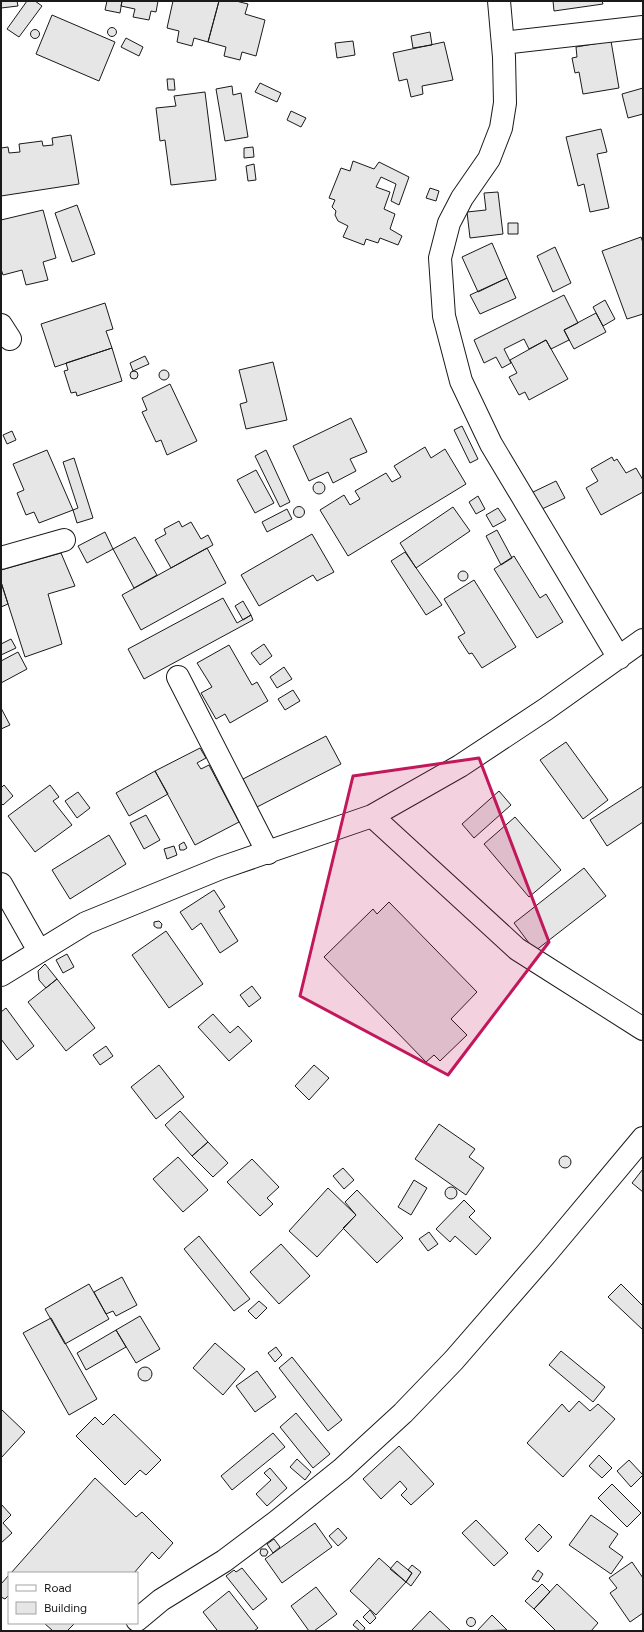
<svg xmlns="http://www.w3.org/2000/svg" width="644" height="1632" font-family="Figtree,sans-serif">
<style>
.building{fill:#e6e6e6;stroke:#1a1a1a}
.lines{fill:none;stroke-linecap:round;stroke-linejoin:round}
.minor-casing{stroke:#1a1a1a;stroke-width:24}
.minor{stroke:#fff;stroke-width:22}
.marked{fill:#c2185b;fill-opacity:0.2;stroke:#c2185b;stroke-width:3;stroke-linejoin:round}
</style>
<rect width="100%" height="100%" fill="#fff"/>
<path class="building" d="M 1,1 L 17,1 L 18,6 L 1,8 Z
M 27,1 L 35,1 L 42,6 L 19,37 L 7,29 Z
M 107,1 L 122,1 L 120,13 L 105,10 Z
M 122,1 L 158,1 L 156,12 L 151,11 L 149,20 L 133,17 L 135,9 L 121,6 Z
M 173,1 L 219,1 L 208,42 L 194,38 L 192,46 L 177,42 L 179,31 L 167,28 Z
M 219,1 L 236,1 L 248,4 L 245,14 L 265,20 L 256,56 L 242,52 L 240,60 L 224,56 L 226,47 L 208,42 Z
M 553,1 L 602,1 L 603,4 L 554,11 Z
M 52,15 L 115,42 L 99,81 L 36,54 Z
M107.5 32a4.5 4.5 0 1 1 9 0a4.5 4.5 0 1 1-9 0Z
M30.5 34a4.5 4.5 0 1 1 9 0a4.5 4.5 0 1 1-9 0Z
M 430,32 L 432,45 L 413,48 L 411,36 Z
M 126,38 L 143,47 L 139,56 L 121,47 Z
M 353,41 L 355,55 L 337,58 L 335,43 Z
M 611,41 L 619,88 L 583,94 L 579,72 L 575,73 L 572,58 L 577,57 L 576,47 Z
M 444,42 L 453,80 L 422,86 L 423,94 L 411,97 L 407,79 L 399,81 L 393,53 Z
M 167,79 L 174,79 L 175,90 L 168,90 Z
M 260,83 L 281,93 L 277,102 L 255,92 Z
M 232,86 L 233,95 L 241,93 L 248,137 L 225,141 L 216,89 Z
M 643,88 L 643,114 L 628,118 L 622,94 Z
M 205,92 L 216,180 L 171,185 L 165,140 L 160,141 L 156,108 L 176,106 L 174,96 Z
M 291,111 L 306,118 L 301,127 L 287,120 Z
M 601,129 L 607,152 L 597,154 L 609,208 L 590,212 L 584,184 L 578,186 L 566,137 Z
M 71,135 L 79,184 L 1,196 L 1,148 L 8,147 L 9,153 L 20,152 L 19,144 L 42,141 L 43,146 L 53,145 L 52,138 Z
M 253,147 L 254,157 L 244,158 L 244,148 Z
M 353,161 L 374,169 L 379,162 L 409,177 L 399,205 L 391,201 L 396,184 L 381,177 L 376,187 L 390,192 L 384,209 L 395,214 L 390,229 L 402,236 L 398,245 L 380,238 L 378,243 L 366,239 L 364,245 L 343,237 L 348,226 L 338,221 L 335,215 L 336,211 L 332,207 L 335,200 L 329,198 L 341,168 L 350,171 Z
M 254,164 L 256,180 L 248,181 L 246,166 Z
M 430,188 L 439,191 L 436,201 L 426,198 Z
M 498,192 L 503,234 L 470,238 L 467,212 L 486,210 L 484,193 Z
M 77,205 L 95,254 L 72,262 L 55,213 Z
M 43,210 L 56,258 L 43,262 L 48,280 L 26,285 L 22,270 L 3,275 L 1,269 L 1,220 Z
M 508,223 L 518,223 L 518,234 L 508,234 Z
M 641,237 L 643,243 L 643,314 L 627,319 L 602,251 Z
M 492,243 L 507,278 L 478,292 L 462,257 Z
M 555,247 L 571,283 L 553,292 L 537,256 Z
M 507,278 L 516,298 L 480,314 L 470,295 Z
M 564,295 L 578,323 L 564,330 L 569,340 L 551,349 L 546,340 L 529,349 L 524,339 L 504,349 L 511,363 L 502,368 L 496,357 L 484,363 L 474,340 Z
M 605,300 L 615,319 L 603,326 L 593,307 Z
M 105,303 L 113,329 L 106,331 L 112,348 L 55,367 L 41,324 Z
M 596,313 L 606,332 L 574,349 L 564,330 Z
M 546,340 L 568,379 L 529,400 L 525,392 L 519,395 L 509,377 L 517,373 L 510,360 Z
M 112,348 L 122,381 L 77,396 L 76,392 L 71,393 L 64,371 L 68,370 L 66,363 Z
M 145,356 L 149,364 L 133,371 L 130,363 Z
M 273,362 L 287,420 L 246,429 L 240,404 L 247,402 L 239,370 Z
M159 375a5 5 0 1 1 10 0a5 5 0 1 1-10 0Z
M130 375a4 4 0 1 1 8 0a4 4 0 1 1-8 0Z
M 170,384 L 197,441 L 167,455 L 161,440 L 156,442 L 142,412 L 147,410 L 142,398 Z
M 351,418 L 367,452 L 350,459 L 356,471 L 333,483 L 328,472 L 309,481 L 293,446 Z
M 462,426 L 478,459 L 470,463 L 454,430 Z
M 12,431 L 16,440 L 7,444 L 3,435 Z
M 425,447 L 431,458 L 445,449 L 466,484 L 348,556 L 320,510 L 344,495 L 350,505 L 360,499 L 355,491 L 386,473 L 392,482 L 401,477 L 394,466 Z
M 47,450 L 73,510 L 39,523 L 34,512 L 26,515 L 17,493 L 24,490 L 13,464 Z
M 266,450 L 290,502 L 280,507 L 255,456 Z
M 612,457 L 614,461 L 617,459 L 626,473 L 636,468 L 643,480 L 643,492 L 601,515 L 586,488 L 598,481 L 591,469 Z
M 74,458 L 93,518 L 77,523 L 73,510 L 78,508 L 63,462 Z
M 256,470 L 274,503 L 255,513 L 237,480 Z
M 556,481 L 565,498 L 540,510 L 531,493 Z
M313 488a6 6 0 1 1 12 0a6 6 0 1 1-12 0Z
M 478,496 L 485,509 L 476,514 L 469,502 Z
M293.5 512a5.5 5.5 0 1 1 11 0a5.5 5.5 0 1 1-11 0Z
M 453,507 L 470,531 L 416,568 L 400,543 Z
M 498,508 L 506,520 L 493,527 L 486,515 Z
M 287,509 L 292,519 L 267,532 L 262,522 Z
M 179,521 L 182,527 L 191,522 L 201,539 L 208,535 L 213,545 L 171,568 L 155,540 L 166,534 L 164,529 Z
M 497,530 L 512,558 L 501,565 L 486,536 Z
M 105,532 L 113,549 L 87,563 L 78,546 Z
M 312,534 L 334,572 L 317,581 L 313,575 L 259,606 L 241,575 Z
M 135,537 L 157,575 L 134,588 L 113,549 Z
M 207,548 L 226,583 L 141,630 L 122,595 Z
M 405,552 L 442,605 L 426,615 L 391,561 Z
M 61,553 L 75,586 L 48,594 L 62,644 L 25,657 L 1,582 L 1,570 Z
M 514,556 L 540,598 L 546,594 L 563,622 L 537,638 L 494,569 Z
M458 576a5 5 0 1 1 10 0a5 5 0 1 1-10 0Z
M 474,580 L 516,647 L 482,668 L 472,653 L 469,654 L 458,637 L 465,633 L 444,599 Z
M 1,582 L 8,604 L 1,607 Z
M 223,598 L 237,623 L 251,615 L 253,620 L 144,679 L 128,649 Z
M 243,601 L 251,615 L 243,620 L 235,606 Z
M 11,639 L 16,648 L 1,655 L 1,644 Z
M 264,644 L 272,656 L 260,665 L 251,653 Z
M 229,645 L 252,685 L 257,682 L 268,701 L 230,723 L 225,714 L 216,719 L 201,693 L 212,687 L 197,663 Z
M 18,652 L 27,669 L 1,683 L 1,661 Z
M 284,667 L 292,679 L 277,688 L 270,677 Z
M 293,690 L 300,701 L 285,710 L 278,699 Z
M 1,708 L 10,725 L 1,729 Z
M 326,736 L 341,764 L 257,807 L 243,779 Z
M 566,742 L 608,800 L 583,819 L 540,760 Z
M 200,748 L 206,758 L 197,763 L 201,769 L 209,765 L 239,822 L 195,845 L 155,771 Z
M 155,771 L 168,794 L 129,816 L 116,793 Z
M 4,785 L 13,796 L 3,805 L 1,803 L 1,788 Z
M 50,785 L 59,797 L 53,801 L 72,825 L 35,852 L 8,816 Z
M 643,786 L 643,822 L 607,846 L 590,820 Z
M 499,791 L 511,805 L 474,838 L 462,824 Z
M 78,792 L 90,808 L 77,818 L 65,801 Z
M 146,815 L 160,840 L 144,849 L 130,823 Z
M 515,817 L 561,870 L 529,897 L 484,844 Z
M 109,835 L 126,864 L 70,899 L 52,870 Z
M 184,842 L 187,848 L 184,850 L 180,850 L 179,845 Z
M 174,846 L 177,855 L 167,859 L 164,849 Z
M 584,868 L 606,896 L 535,951 L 514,923 Z
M 214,890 L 225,907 L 219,911 L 238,941 L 220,953 L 201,923 L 192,930 L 180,912 Z
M 389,902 L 477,992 L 451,1019 L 467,1035 L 440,1061 L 434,1055 L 426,1062 L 324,957 L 373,909 L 377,914 Z
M 159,921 L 162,924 L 161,928 L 157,928 L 154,926 L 154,922 Z
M 166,931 L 203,984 L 169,1008 L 132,955 Z
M 67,954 L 74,967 L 63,973 L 56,960 Z
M 45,964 L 57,979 L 46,988 L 39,980 L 38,971 Z
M 57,979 L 95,1028 L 66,1051 L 28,1002 Z
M 252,986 L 261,998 L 249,1007 L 240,995 Z
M 6,1008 L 34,1046 L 17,1060 L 1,1039 L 1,1012 Z
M 213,1014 L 230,1033 L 238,1026 L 252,1041 L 229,1061 L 198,1027 Z
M 106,1046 L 113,1056 L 100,1065 L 93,1055 Z
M 159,1065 L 184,1097 L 156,1119 L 131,1087 Z
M 314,1065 L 329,1078 L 309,1100 L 295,1086 Z
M 180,1111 L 208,1142 L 192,1156 L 165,1125 Z
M 439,1124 L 475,1149 L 469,1157 L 484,1168 L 466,1195 L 415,1159 Z
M 208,1142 L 228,1163 L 213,1177 L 192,1156 Z
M559 1162a6 6 0 1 1 12 0a6 6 0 1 1-12 0Z
M 178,1157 L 208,1190 L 183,1212 L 153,1179 Z
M 252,1159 L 279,1187 L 267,1198 L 273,1204 L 260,1216 L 227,1182 Z
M 343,1168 L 354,1180 L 344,1189 L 333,1176 Z
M 643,1169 L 643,1192 L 632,1183 Z
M 414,1180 L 427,1188 L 411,1215 L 398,1207 Z
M445 1193a6 6 0 1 1 12 0a6 6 0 1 1-12 0Z
M 328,1188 L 356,1215 L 317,1257 L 289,1231 Z
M 357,1190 L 403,1238 L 377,1263 L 343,1228 L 356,1215 L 345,1202 Z
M 464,1200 L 475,1211 L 469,1217 L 491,1238 L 476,1255 L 455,1236 L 450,1242 L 436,1229 Z
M 429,1232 L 438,1244 L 428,1251 L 419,1239 Z
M 199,1236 L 250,1299 L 234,1311 L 184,1249 Z
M 281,1244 L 310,1276 L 279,1304 L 250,1272 Z
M 122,1277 L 137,1305 L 116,1316 L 113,1311 L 106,1314 L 94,1292 Z
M 89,1284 L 109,1319 L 65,1344 L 45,1309 Z
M 621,1284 L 643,1306 L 643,1330 L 608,1297 Z
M 259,1301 L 267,1308 L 256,1319 L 248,1311 Z
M 140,1316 L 160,1349 L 136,1363 L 116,1330 Z
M 51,1318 L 97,1399 L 69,1415 L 23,1333 Z
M 116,1330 L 126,1347 L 86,1370 L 77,1353 Z
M 215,1343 L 245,1369 L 223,1395 L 193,1368 Z
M 276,1347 L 282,1355 L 275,1362 L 268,1353 Z
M 561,1351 L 605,1387 L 593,1402 L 549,1365 Z
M 292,1357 L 342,1420 L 328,1431 L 279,1368 Z
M138 1374a7 7 0 1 1 14 0a7 7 0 1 1-14 0Z
M 257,1371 L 276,1397 L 255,1412 L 236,1386 Z
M 579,1401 L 590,1411 L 598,1404 L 615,1419 L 563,1477 L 527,1443 L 562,1404 L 569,1412 Z
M 1,1409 L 25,1432 L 1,1458 Z
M 296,1413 L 330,1454 L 313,1468 L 280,1427 Z
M 114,1414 L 161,1460 L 146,1475 L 140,1470 L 125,1485 L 76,1436 L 95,1417 L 103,1425 Z
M 273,1433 L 285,1447 L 232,1490 L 221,1476 Z
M 399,1446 L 434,1484 L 411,1505 L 401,1495 L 407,1489 L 400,1481 L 381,1499 L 363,1479 Z
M 599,1455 L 612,1468 L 602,1478 L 589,1466 Z
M 297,1459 L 311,1472 L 305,1480 L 290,1467 Z
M 629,1460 L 643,1475 L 631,1487 L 617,1471 Z
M 270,1468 L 287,1488 L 267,1506 L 256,1494 L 271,1480 L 264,1473 Z
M 95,1478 L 136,1517 L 142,1512 L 173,1543 L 159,1559 L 152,1552 L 134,1573 L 11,1573 Z
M 612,1484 L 641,1513 L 627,1527 L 598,1498 Z
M 1,1504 L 11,1515 L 3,1523 L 12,1533 L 1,1543 Z
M 591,1515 L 618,1534 L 609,1547 L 623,1557 L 611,1574 L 569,1545 Z
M 476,1520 L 508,1553 L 494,1566 L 462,1533 Z
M 315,1523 L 332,1547 L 282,1583 L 265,1559 Z
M 539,1524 L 552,1537 L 538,1552 L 525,1539 Z
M 338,1528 L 347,1538 L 338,1546 L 329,1536 Z
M 274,1539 L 280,1547 L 273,1553 L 267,1544 Z
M 261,1549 L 266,1549 L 268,1552 L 266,1556 L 262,1556 L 260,1553 Z
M 379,1558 L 406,1582 L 376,1615 L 350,1591 Z
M 397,1561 L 412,1573 L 406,1582 L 390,1569 Z
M 632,1562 L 643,1578 L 643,1613 L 630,1622 L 610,1593 L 617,1588 L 609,1578 Z
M 412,1565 L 421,1572 L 411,1586 L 406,1582 L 412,1573 L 408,1570 Z
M 242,1568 L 267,1599 L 253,1610 L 226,1576 L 234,1570 L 236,1572 Z
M 538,1570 L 543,1574 L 538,1582 L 532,1579 Z
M 9,1575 L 9,1595 L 5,1599 L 1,1597 L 1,1584 Z
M 542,1584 L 550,1592 L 534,1609 L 525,1601 Z
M 557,1584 L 598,1623 L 591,1631 L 556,1631 L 534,1609 Z
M 316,1587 L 337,1614 L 314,1631 L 309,1631 L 291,1606 Z
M 229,1591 L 258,1628 L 254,1631 L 215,1631 L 217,1630 L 203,1612 Z
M 370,1610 L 376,1618 L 370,1624 L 363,1617 Z
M 430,1611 L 451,1631 L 411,1631 Z
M 492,1615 L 507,1630 L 477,1631 Z
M466.5 1622a4.5 4.5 0 1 1 9 0a4.5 4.5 0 1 1-9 0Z
M 357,1620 L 365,1628 L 363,1631 L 360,1631 L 353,1625 Z
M 44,1623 L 75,1623 L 67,1631 L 53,1631 Z"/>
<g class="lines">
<defs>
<path id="minor" d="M 499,1 L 504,57 L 505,103 L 501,128 L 489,159 L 462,198 L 449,223 L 440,258 L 444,316 L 461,381 L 491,444 L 619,658
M 503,43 L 643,27
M 1,325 L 10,339
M 1,558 L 64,540
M 178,677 L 268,853
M 372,816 L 517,949 L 643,1029
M 1,884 L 39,951
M 1,975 L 86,923 L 221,868 L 372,816 L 460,766 L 546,709 L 643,640
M 137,1620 L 161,1600 L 224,1561 L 276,1522 L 342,1469 L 403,1413 L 454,1360 L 546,1254 L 643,1138"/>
</defs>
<use href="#minor" class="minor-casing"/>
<use href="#minor" class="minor"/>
</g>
<path class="marked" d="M 479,758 L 549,942 L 448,1075 L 300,996 L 353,776 Z"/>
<rect width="644" height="1632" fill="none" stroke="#1a1a1a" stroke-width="4"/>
<rect x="8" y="1572" width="130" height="52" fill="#ffffff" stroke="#a3a3a3"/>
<rect x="16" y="1585" width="20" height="6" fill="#ffffff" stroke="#a3a3a3"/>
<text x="44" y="1592" font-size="12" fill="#1a1a1a">Road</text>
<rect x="16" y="1602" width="20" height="12" fill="#e6e6e6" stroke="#a3a3a3"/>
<text x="44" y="1612" font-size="12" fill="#1a1a1a">Building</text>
</svg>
